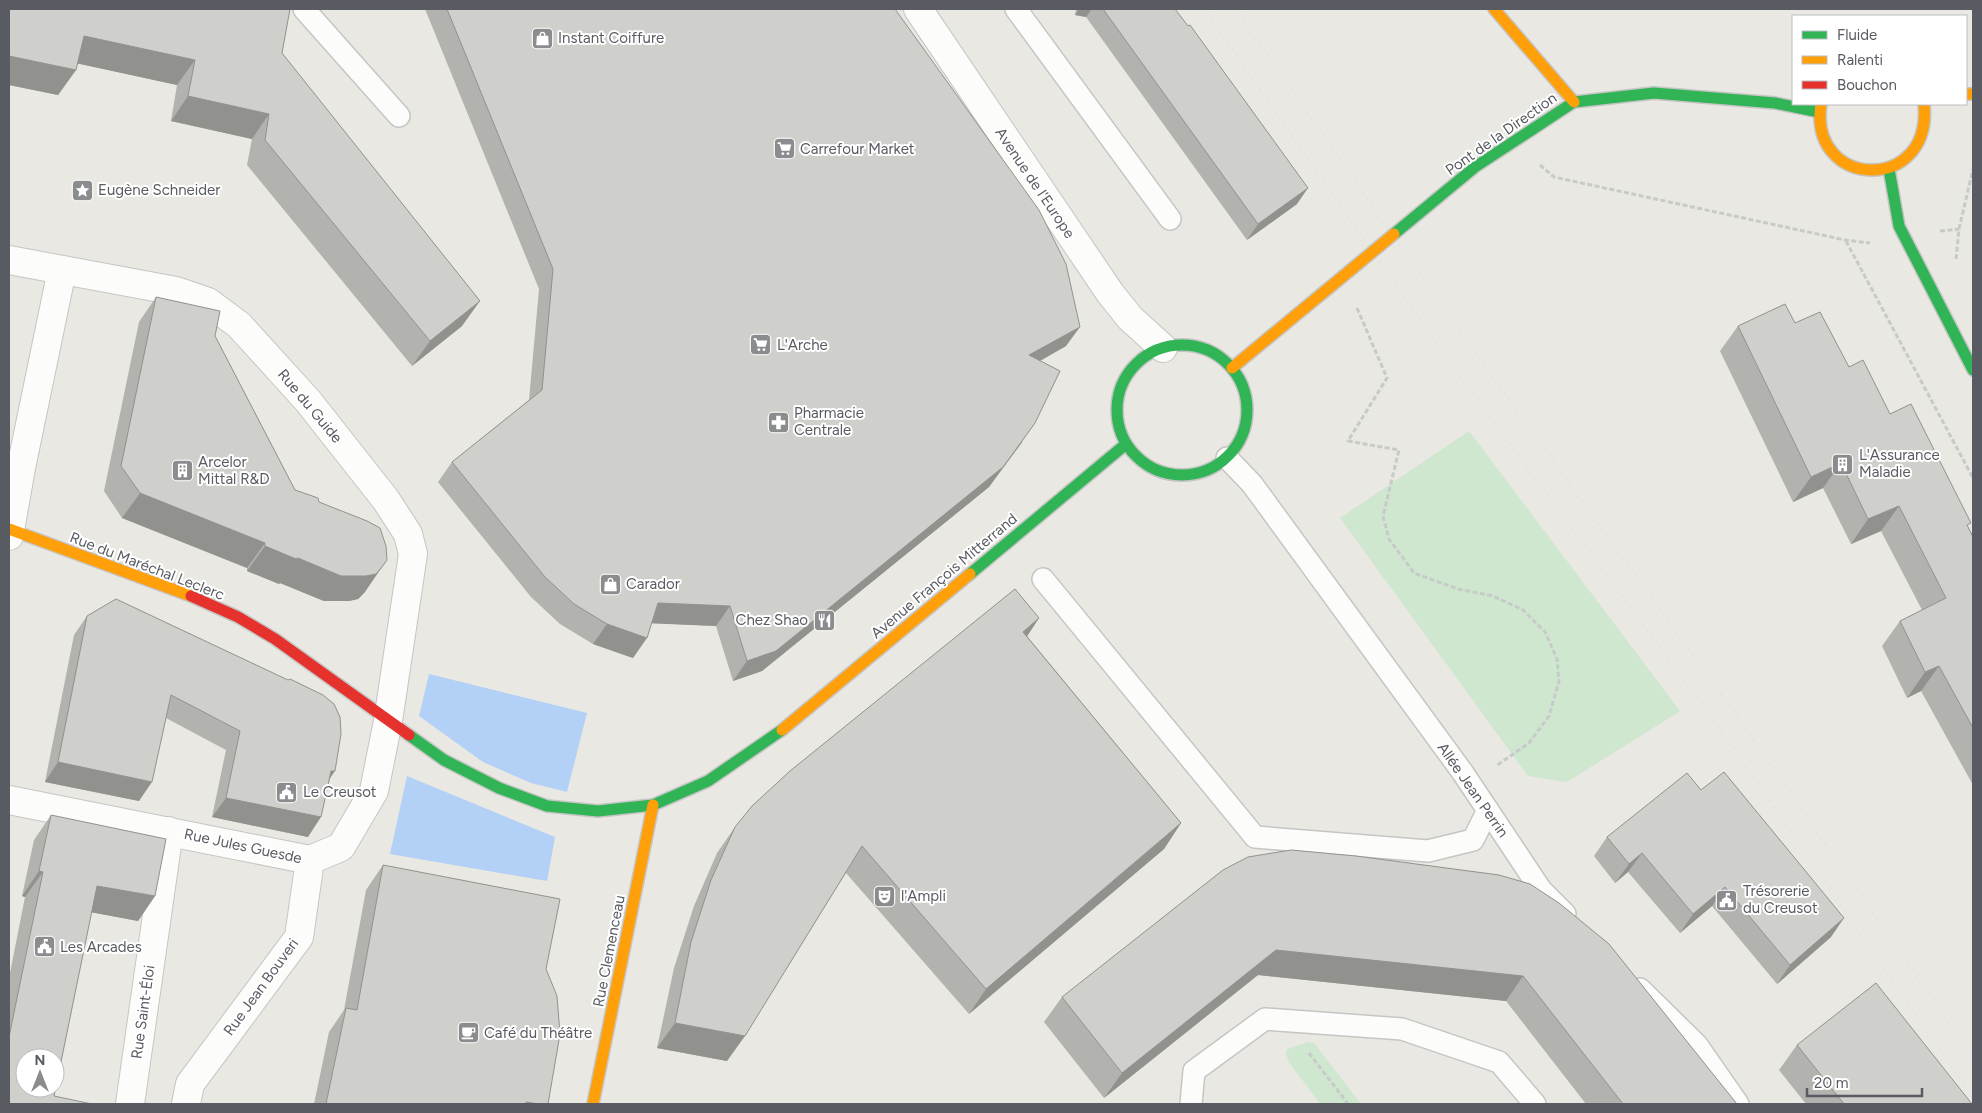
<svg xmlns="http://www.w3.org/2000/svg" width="1982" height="1113" font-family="Figtree,sans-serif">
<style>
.green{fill:#cfe6cf}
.water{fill:#b3d0f6}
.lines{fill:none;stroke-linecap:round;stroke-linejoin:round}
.lane-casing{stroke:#c5c6c4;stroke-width:24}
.street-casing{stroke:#c5c6c4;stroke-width:30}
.fast-casing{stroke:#c5c5c5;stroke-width:14}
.slow-casing{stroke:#c5c5c5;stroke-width:14}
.jam-casing{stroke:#c5c5c5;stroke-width:14}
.path{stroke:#c6cbc9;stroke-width:3;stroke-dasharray:5 2.5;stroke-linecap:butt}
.lane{stroke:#fcfcfb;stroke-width:21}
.street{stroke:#fcfcfb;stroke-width:28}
.fast{stroke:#30b455;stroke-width:11}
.slow{stroke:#ff9f0a;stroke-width:11}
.jam{stroke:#e5322d;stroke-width:11}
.rail{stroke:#e2e2e1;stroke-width:4;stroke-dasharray:1 6;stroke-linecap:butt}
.slow-bridge-casing{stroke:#c5c5c5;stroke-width:14;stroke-linecap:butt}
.slow-bridge{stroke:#ff9f0a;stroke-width:11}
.wall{fill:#b2b2af}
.shaded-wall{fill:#91918e}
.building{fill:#cfcfcb;stroke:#91918e;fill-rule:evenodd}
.labels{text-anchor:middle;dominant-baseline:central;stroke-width:4;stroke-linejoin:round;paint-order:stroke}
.poi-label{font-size:15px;fill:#585b61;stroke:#fff;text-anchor:start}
.street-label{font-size:15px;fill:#585b61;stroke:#fff}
</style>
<rect width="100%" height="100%" fill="#e9e8e2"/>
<path class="green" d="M 1469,431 L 1680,711 L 1567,782 L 1528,776 L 1340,518 Z
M 1308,1042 L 1314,1043 L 1361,1104 L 1320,1104 L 1289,1062 L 1286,1054 L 1287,1049 Z"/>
<path class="water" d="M 429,674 L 587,713 L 567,792 L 531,783 L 483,762 L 419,716 Z
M 407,776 L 555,837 L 547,881 L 390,854 Z"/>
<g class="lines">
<defs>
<path id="lane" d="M 304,9 L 399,116
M 1016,9 L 1170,219
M 1227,458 L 1252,484 L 1463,773 L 1541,890 L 1565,914
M 1043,579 L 1255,837 L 1428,851 L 1473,840 L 1488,810
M 1640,989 L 1697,1045 L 1738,1104
M 1191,1104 L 1194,1071 L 1265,1019 L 1402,1029 L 1499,1062 L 1535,1104"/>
<path id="street" d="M 918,9 L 1110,293 L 1130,318 L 1163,348
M 9,260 L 176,291 L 208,302 L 239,325 L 308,401 L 386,500 L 408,534 L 413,554 L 388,721 L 374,791 L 341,847 L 310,860 L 9,800
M 9,536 L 21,468 L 62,270
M 130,1104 L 169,831
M 186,1104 L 190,1084 L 299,937 L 310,860"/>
<path id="fast" d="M 1889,169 L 1899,226 L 1973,370
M 1394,234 L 1475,167 L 1574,102 L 1654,93 L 1775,103 L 1819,112
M1117 410a65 65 0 1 1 130 0a65 65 0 1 1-130 0Z
M 970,574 L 1126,444
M 409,735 L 444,760 L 499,788 L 547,806 L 598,811 L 653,805 L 708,781 L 782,730"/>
<path id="slow" d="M 1494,9 L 1574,102
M 1966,94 L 1973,94
M 1821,104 C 1808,190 1933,194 1924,104
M 1232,368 L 1353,268
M 9,529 L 191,596
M 782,730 L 970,574
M 593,1104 L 653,805"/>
<path id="jam" d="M 191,596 L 238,617 L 275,639 L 409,735"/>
</defs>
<use href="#lane" class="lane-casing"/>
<use href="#street" class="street-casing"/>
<use href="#fast" class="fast-casing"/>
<use href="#slow" class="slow-casing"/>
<use href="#jam" class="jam-casing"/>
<path class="path" d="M 1540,165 L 1554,177 L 1845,240 L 1870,243
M 1940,231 L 1959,229
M 1846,241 L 1973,478
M 1956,259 L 1959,229 L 1973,169
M 1357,308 L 1387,378 L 1348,441 L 1399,450 L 1383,516 L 1389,539 L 1414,573 L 1458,589 L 1493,596 L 1523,610 L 1545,632 L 1557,659 L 1559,681 L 1549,716 L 1529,743 L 1496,766
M 1309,1053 L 1348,1104"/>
<use href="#lane" class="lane"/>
<use href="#street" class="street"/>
<use href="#fast" class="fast"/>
<use href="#slow" class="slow"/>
<use href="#jam" class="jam"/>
<path class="rail" d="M 1204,9 L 1448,360 L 1717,725 L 1973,1098
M 1235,9 L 1470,346 L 1735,713 L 1973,1058"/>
<defs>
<path id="slow-bridge" d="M 1353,268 L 1394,234"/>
</defs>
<use href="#slow-bridge" class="slow-bridge-casing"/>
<use href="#slow-bridge" class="slow-bridge"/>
</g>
<path class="wall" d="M 9,9 L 282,53 L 462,326 L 412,366 L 247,165 L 252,139 L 171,121 L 177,85 L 77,63 L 76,70 L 58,95 L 9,85 Z
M 425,9 L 895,9 L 1066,346 L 1040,361 L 1022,443 L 989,487 L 762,671 L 733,681 L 716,626 L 652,623 L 633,658 L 593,644 L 560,624 L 531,597 L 438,482 L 452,462 L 529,400 L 539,289 Z
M 1076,9 L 1175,9 L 1297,204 L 1247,240 L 1086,17 L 1075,15 Z
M 156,297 L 215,336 L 295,490 L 319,502 L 365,592 L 358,599 L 349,601 L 324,601 L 280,583 L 279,584 L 247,571 L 247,568 L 122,518 L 104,491 L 139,322 Z
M 1795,323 L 1849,367 L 1890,414 L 1968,527 L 1973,537 L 1973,785 L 1921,691 L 1907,698 L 1882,646 L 1900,621 L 1922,610 L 1881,531 L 1851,544 L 1823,488 L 1793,502 L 1720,351 L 1738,326 Z
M 87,616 L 330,779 L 308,837 L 212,817 L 226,750 L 166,718 L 139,801 L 45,782 L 74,635 Z
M 1039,618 L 1027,636 L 1181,823 L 1164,849 L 969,1014 L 846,873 L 727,1061 L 657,1048 L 674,968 L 694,906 L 717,853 L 735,827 Z
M 1701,790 L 1831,937 L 1777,984 L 1712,906 L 1680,933 L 1628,872 L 1615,883 L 1594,856 L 1607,837 Z
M 51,815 L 155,896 L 138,921 L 91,912 L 54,1096 L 9,1104 L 9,978 L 25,897 L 22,896 L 34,840 Z
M 383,865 L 546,969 L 548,1104 L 314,1104 L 329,1032 L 344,1010 L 366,890 Z
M 1499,875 L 1737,1104 L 1586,1104 L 1506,1001 L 1258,975 L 1104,1098 L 1044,1022 L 1062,997 Z
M 1797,1045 L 1972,1104 L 1806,1104 L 1779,1070 Z"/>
<path class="shaded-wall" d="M 1079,9 L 1092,9 L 1086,17 L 1075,15 Z
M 84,36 L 195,60 L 177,85 L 66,61 Z
M 9,56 L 76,70 L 58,95 L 9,85 Z
M 188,96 L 269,114 L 252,139 L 171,121 Z
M 1308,188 L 1297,204 L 1247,240 L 1258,224 Z
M 480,301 L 462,326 L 412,366 L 430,341 Z
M 1080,327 L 1066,346 L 1015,375 L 1029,355 Z
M 1035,423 L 989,487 L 762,671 L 733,681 L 747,661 Z
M 1841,463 L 1823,488 L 1793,502 L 1811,477 Z
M 140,493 L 265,543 L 247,568 L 122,518 Z
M 1899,506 L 1881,531 L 1851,544 L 1868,519 Z
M 265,546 L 298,558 L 382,567 L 365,592 L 358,599 L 349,601 L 324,601 L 280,583 L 279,584 L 247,571 Z
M 658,603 L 730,606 L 716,626 L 644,623 Z
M 1039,618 L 1022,644 L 1023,632 Z
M 607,624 L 647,638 L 633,658 L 593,644 Z
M 1939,666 L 1921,691 L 1907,698 L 1925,672 Z
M 58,762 L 152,782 L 139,801 L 45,782 Z
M 331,771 L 335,771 L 322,790 Z
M 226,798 L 321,817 L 308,837 L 212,817 Z
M 1181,823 L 1164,849 L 969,1014 L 986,989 Z
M 1642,853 L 1628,872 L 1615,883 L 1629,864 Z
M 39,871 L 43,872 L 25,897 L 22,896 Z
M 97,886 L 155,896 L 138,921 L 79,910 Z
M 1725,887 L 1712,906 L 1680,933 L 1693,914 Z
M 1844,918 L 1831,937 L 1777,984 L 1790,965 Z
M 1276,950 L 1523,976 L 1506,1001 L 1258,975 L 1104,1098 L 1122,1073 Z
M 675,1023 L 745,1036 L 727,1061 L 657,1048 Z"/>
<path class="building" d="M 9,9 L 290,9 L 282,53 L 480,301 L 430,341 L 265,140 L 269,114 L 188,96 L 195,60 L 84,36 L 76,70 L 9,56 Z
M 447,9 L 895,9 L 1039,210 L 1066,264 L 1080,327 L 1029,355 L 1060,371 L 1035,423 L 1003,467 L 776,651 L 747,661 L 730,606 L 658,603 L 647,638 L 607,624 L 574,604 L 545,577 L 452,462 L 542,390 L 553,269 Z
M 1103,9 L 1175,9 L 1188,26 L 1190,25 L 1308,188 L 1258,224 Z
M 156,297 L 220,311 L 215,336 L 295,490 L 318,498 L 319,502 L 367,521 L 380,528 L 386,546 L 387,560 L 382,567 L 376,574 L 366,576 L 341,576 L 298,558 L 296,559 L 265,546 L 265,543 L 140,493 L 121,466 Z
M 1785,304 L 1795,323 L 1820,312 L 1849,367 L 1863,360 L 1890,414 L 1911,404 L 1971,523 L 1967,525 L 1973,537 L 1973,728 L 1939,666 L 1925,672 L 1900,621 L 1946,598 L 1899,506 L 1868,519 L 1841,463 L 1811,477 L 1738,326 Z
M 1015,589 L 1039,618 L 1023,632 L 1181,823 L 986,989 L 862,846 L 745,1036 L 675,1023 L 691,942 L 711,880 L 735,827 L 752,806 L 790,771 Z
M 116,599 L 288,680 L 290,679 L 323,695 L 334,704 L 340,717 L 341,734 L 335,771 L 331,771 L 321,817 L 226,798 L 240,731 L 171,695 L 152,782 L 58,762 L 87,616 Z
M 1724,772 L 1844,918 L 1790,965 L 1725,887 L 1693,914 L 1642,853 L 1629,864 L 1607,837 L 1687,773 L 1701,790 Z
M 51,815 L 166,839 L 155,896 L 97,886 L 54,1096 L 92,1104 L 9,1104 L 9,1037 L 43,872 L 39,871 ZM 25,1058 L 55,1058 L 55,1088 L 25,1088 Z
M 1291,850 L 1356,856 L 1499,875 L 1530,884 L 1559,903 L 1609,944 L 1737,1104 L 1623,1104 L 1523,976 L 1276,950 L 1122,1073 L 1062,997 L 1223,870 L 1248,857 Z
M 383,865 L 560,899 L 546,969 L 557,996 L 560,1034 L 548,1104 L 538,1104 L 526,1102 L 526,1104 L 326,1104 L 346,1008 L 357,1010 Z
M 1876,983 L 1972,1104 L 1844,1104 L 1797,1045 Z"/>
<defs>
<symbol id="shop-square" viewBox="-11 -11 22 22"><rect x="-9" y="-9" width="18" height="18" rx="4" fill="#8b8c8e" stroke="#fff"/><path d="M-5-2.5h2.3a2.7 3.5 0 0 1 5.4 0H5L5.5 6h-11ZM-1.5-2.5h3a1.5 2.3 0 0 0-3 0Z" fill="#fff"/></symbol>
<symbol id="supermarket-square" viewBox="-11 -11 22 22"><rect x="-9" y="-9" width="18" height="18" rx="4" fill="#8b8c8e" stroke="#fff"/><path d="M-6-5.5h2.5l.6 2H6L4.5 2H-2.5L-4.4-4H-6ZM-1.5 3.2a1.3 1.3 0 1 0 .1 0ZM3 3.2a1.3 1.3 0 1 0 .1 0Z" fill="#fff"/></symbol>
<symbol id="sight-square" viewBox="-11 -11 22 22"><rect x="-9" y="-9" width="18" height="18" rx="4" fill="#8b8c8e" stroke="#fff"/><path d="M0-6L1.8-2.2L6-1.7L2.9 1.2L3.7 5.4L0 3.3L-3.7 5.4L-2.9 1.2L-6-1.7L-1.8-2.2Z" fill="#fff"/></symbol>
<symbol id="pharmacy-square" viewBox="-11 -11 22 22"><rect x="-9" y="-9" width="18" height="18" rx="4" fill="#8b8c8e" stroke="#fff"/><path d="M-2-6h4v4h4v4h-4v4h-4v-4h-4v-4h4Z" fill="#fff"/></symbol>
<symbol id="building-square" viewBox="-11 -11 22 22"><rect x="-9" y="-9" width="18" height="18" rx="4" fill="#8b8c8e" stroke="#fff"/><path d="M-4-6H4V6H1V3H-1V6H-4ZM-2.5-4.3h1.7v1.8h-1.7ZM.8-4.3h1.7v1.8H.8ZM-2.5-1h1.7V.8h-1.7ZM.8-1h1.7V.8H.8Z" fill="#fff"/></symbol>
<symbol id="restaurant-square" viewBox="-11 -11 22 22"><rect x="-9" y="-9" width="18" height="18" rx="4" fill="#8b8c8e" stroke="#fff"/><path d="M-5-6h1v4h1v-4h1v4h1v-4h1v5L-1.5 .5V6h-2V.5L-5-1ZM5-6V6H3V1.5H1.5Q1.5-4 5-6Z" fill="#fff"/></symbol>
<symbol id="civic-square" viewBox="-11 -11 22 22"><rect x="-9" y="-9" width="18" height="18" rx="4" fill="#8b8c8e" stroke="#fff"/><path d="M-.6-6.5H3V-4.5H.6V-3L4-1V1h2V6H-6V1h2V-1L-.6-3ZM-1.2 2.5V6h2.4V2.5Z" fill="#fff"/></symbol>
<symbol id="theatre-square" viewBox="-11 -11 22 22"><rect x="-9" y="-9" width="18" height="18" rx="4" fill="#8b8c8e" stroke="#fff"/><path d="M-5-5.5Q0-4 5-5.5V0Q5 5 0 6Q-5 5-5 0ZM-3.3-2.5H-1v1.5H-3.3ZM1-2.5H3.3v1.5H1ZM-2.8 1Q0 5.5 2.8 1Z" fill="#fff"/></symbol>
<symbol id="cafe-square" viewBox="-11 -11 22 22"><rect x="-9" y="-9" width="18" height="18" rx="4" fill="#8b8c8e" stroke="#fff"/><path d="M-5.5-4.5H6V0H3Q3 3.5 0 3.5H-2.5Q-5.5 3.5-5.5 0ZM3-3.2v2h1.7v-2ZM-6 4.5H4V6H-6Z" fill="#fff"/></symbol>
</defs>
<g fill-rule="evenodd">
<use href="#shop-square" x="530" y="26" width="25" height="25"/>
<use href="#supermarket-square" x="772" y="136" width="25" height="25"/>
<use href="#sight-square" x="70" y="178" width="25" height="25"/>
<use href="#supermarket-square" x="748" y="332" width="25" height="25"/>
<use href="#pharmacy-square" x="766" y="410" width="25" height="25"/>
<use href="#building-square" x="1830" y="452" width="25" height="25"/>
<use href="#building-square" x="170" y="458" width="25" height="25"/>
<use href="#shop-square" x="598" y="572" width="25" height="25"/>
<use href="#restaurant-square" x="812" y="608" width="25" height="25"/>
<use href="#civic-square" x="274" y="780" width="25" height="25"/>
<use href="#theatre-square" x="872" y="884" width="25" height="25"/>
<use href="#civic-square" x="1714" y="888" width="25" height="25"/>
<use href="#civic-square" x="32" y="934" width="25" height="25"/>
<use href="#cafe-square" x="456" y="1020" width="25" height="25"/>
</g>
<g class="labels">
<g class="poi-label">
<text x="558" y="38">Instant Coiffure</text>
<text x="800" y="149">Carrefour Market</text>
<text x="98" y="190">Eugène Schneider</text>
<text x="777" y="345">L'Arche</text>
<text x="794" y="413">Pharmacie<tspan x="794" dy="17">Centrale</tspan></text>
<text x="1859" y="455">L'Assurance<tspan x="1859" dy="17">Maladie</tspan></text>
<text x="198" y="462">Arcelor<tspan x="198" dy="17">Mittal R&amp;D</tspan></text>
<text x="626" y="584">Carador</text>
<text x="808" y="620" text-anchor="end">Chez Shao</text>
<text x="303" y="792">Le Creusot</text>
<text x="1743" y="891">Trésorerie<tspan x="1743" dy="17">du Creusot</tspan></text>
<text x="901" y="896">l'Ampli</text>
<text x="60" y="947">Les Arcades</text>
<text x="484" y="1033">Café du Théâtre</text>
</g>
<g class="street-label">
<text transform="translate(1501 134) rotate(-35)">Pont de la Direction</text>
<text transform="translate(1035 183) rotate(56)">Avenue de l'Europe</text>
<text transform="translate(310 406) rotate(50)">Rue du Guide</text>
<text transform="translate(147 566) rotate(21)">Rue du Maréchal Leclerc</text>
<text transform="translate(944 576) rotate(-40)">Avenue François Mitterrand</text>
<text transform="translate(1473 790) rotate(55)">Allée Jean Perrin</text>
<text transform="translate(243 846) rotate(12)">Rue Jules Guesde</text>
<text transform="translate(609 951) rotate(-79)">Rue Clemenceau</text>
<text transform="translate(261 987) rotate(-54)">Rue Jean Bouveri</text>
<text transform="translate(143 1012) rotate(-82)">Rue Saint-Éloi</text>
</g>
</g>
<rect width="1982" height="1113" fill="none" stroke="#585b61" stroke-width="20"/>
<rect x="1792" y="15" width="175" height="90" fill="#ffffff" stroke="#bcbdc0"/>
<rect x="1802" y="31" width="25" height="8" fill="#30b455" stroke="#bcbdc0"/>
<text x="1837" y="40" font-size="15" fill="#585b61">Fluide</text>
<rect x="1802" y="56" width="25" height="8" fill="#ff9f0a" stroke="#bcbdc0"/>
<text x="1837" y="65" font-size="15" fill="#585b61">Ralenti</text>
<rect x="1802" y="81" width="25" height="8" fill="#e5322d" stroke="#bcbdc0"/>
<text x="1837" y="90" font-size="15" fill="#585b61">Bouchon</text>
<g transform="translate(40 1073)"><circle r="24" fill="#ffffff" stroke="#bcbdc0"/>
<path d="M0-4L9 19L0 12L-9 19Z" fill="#8b8c8e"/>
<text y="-8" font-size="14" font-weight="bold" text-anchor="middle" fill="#585b61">N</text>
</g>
<path d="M1807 1088v8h115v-8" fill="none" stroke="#585b61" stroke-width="2.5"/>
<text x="1814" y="1088" font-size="15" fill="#585b61" stroke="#ffffff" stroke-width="4" paint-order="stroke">20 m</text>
</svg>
